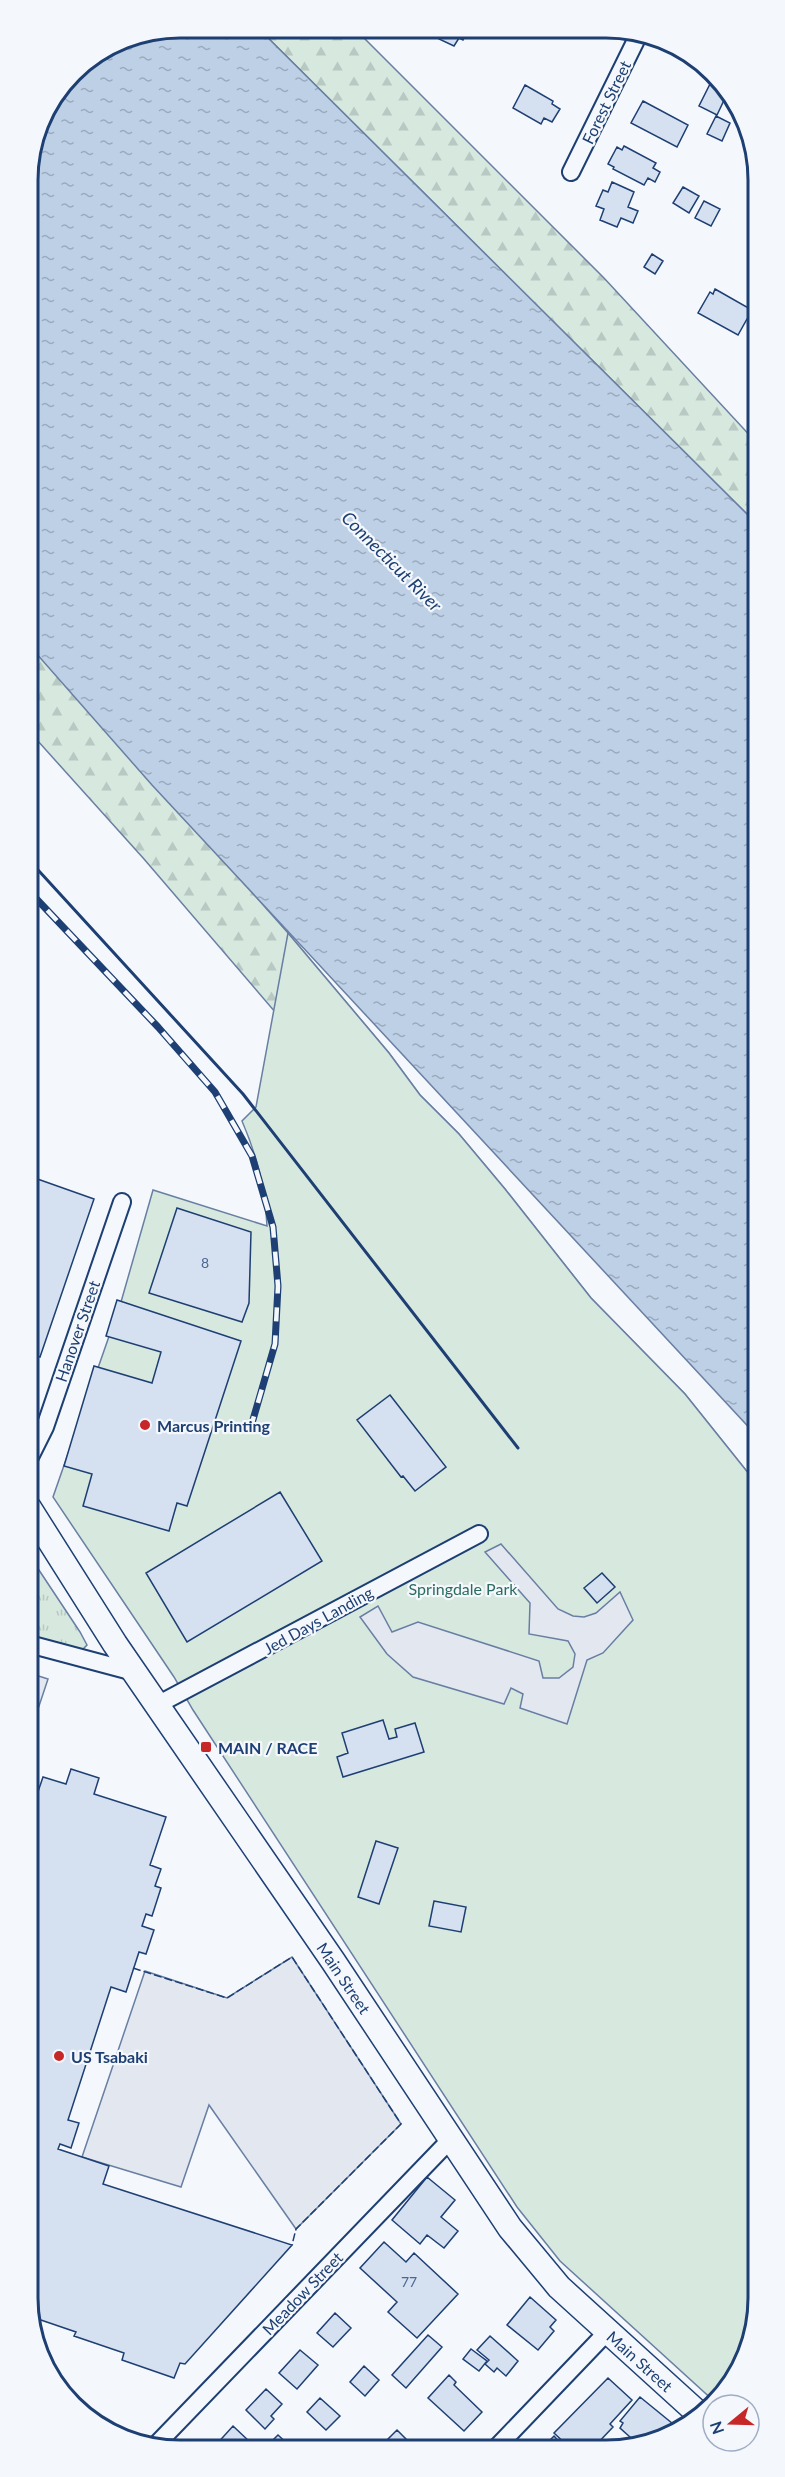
<svg xmlns="http://www.w3.org/2000/svg" width="785" height="2477" font-family="Lato,sans-serif">
<style>
.grass{fill:url(#grass-tufts);stroke:#687fa3;stroke-width:1.5}
.forest{fill:url(#forest-firs);stroke:#687fa3;stroke-width:1.5}
.green{fill:#d7e8df;stroke:#687fa3;stroke-width:1.5}
.parking{fill:#e3e8f0;stroke:#687fa3;stroke-width:1.5}
.water{fill:url(#water-ripples);stroke:#687fa3;stroke-width:1.5}
.building{fill:#d5e0f0;stroke:#1d3f73;stroke-width:1.5}
.lines{fill:none;stroke-linecap:round;stroke-linejoin:round}
.street-casing{stroke:#1d3f73;stroke-width:20}
.secondary-casing{stroke:#1d3f73;stroke-width:27}
.street{stroke:#f4f7fb;stroke-width:16}
.secondary{stroke:#f4f7fb;stroke-width:24}
.rail-casing{stroke:#1d3f73;stroke-width:7}
.rail{stroke:#f4f7fb;stroke-width:4.5;stroke-dasharray:14;stroke-linecap:butt}
.fence{stroke:#1d3f73;stroke-width:1.5;stroke-dasharray:8 3;stroke-linecap:butt}
.wall{stroke:#1d3f73;stroke-width:3}
.poi-dot{fill:#c62828;stroke:#f4f7fb;stroke-width:2}
.labels{text-anchor:middle;dominant-baseline:central;stroke-width:4.5;stroke-linejoin:round;paint-order:stroke}
.number-label{font-size:14px;fill:#4b6792}
.street-label{font-size:16px;fill:#1d3f73;stroke:#f4f7fb}
.poi-label{font-size:16px;font-weight:bold;fill:#1d3f73;stroke:#f4f7fb;text-anchor:start}
.park-label{font-size:16px;fill:#2c6c60;stroke:#f4f7fb}
.water-label{font-size:18px;font-style:italic;fill:#1d3f73;stroke:#f4f7fb}
.rim{fill:none;stroke:#1d3f73;stroke-width:3}
</style>
<defs>
<pattern id="grass-tufts" width="24" height="20" patternUnits="userSpaceOnUse" patternTransform="scale(1.5)"><rect width="24" height="20" fill="#d7e8df"/><path d="M3 7l-1-3M5 7V3M7 7l1-3M15 17l-1-3M17 17v-4M19 17l1-3" fill="none" stroke="#b8c8c3"/></pattern>
<pattern id="forest-firs" width="22" height="20" patternUnits="userSpaceOnUse" patternTransform="scale(1.5)"><rect width="22" height="20" fill="#d7e8df"/><path d="M5 1l3.5 6h-7zM16 11l3.5 6h-7z" fill="#b8c8c3"/></pattern>
<pattern id="water-ripples" width="26" height="14" patternUnits="userSpaceOnUse" patternTransform="scale(1.5)"><rect width="26" height="14" fill="#bed0e5"/><path d="M2 4q2-2 4 0t4 0M15 11q2-2 4 0t4 0" fill="none" stroke="#9aaabe"/></pattern>
</defs>
<rect width="100%" height="100%" fill="#f4f7fb"/>
<path class="grass" d="M 29,1555 L 80,1632 L 87,1645 L 79,1653 L 29,1637 Z"/>
<path class="forest" d="M 258,28 L 354,28 L 604,278 L 755,441 L 756,523 Z
M 28,640 L 288,933 L 389,1053 L 420,1095 L 459,1134 L 505,1189 L 591,1298 L 685,1394 L 757,1484 L 468,1237 L 144,859 L 28,730 Z"/>
<path class="green" d="M 288,933 L 389,1053 L 420,1095 L 459,1134 L 505,1189 L 591,1298 L 685,1394 L 757,1484 L 758,2307 L 747,2356 L 720,2398 L 715,2402 L 560,2261 L 517,2207 L 193,1710 L 174,1677 L 53,1497 L 121,1302 L 153,1190 L 267,1226 C 265,1187 257,1156 242,1121 L 256,1107 Z"/>
<path class="parking" d="M 501,1544 L 558,1609 L 573,1616 L 584,1617 L 596,1613 L 620,1592 L 633,1620 L 603,1653 L 587,1660 L 567,1724 L 520,1708 L 523,1694 L 511,1688 L 504,1704 L 413,1677 L 387,1654 L 360,1617 L 378,1606 L 392,1632 L 418,1622 L 539,1661 L 543,1678 L 559,1678 L 573,1667 L 575,1654 L 568,1641 L 529,1634 L 530,1603 L 485,1552 Z
M 29,1673 L 48,1679 L 29,1736 Z
M 292,1957 L 401,2124 L 296,2229 L 209,2105 L 181,2187 L 82,2157 L 145,1971 L 227,1998 Z"/>
<path class="water" d="M 180,27 L 258,28 L 756,523 L 757,1436 L 152,785 L 28,644 L 27,170 L 39,121 L 72,71 L 121,38 Z"/>
<path class="building" d="M 445,29 L 468,29 L 463,40 L 459,38 L 454,46 L 439,39 Z
M 711,82 L 722,88 L 726,96 L 717,115 L 699,106 Z
M 525,85 L 553,101 L 552,104 L 560,109 L 552,122 L 544,118 L 541,124 L 513,108 Z
M 643,101 L 688,125 L 677,147 L 631,123 Z
M 716,116 L 730,123 L 722,141 L 707,134 Z
M 624,146 L 656,163 L 653,168 L 660,172 L 655,182 L 648,178 L 644,185 L 613,169 L 614,167 L 608,164 L 617,147 L 622,150 Z
M 612,182 L 634,192 L 628,207 L 638,211 L 633,223 L 621,218 L 617,227 L 600,220 L 604,209 L 596,206 L 603,190 L 608,192 Z
M 683,187 L 699,196 L 689,213 L 673,203 Z
M 704,201 L 720,209 L 711,226 L 695,218 Z
M 755,215 L 755,231 L 749,227 Z
M 652,254 L 663,261 L 655,274 L 644,267 Z
M 715,289 L 752,310 L 738,335 L 698,313 L 710,292 L 713,294 Z
M 29,1176 L 94,1199 L 40,1357 L 29,1353 Z
M 177,1208 L 251,1232 L 249,1303 L 242,1322 L 149,1293 Z
M 117,1300 L 241,1341 L 187,1506 L 177,1503 L 169,1531 L 83,1506 L 92,1474 L 64,1466 L 94,1366 L 152,1383 L 161,1352 L 106,1336 Z
M 390,1395 L 446,1467 L 415,1491 L 403,1476 L 401,1477 L 357,1420 Z
M 280,1492 L 322,1561 L 187,1642 L 146,1573 Z
M 602,1573 L 615,1587 L 597,1603 L 584,1588 Z
M 383,1720 L 389,1739 L 397,1737 L 395,1729 L 415,1723 L 424,1752 L 343,1777 L 337,1757 L 348,1753 L 342,1733 Z
M 71,1769 L 99,1778 L 94,1794 L 166,1817 L 150,1865 L 161,1869 L 155,1886 L 161,1888 L 152,1916 L 146,1914 L 142,1926 L 154,1930 L 146,1954 L 139,1952 L 126,1992 L 111,1987 L 68,2120 L 79,2123 L 71,2148 L 60,2144 L 58,2149 L 109,2166 L 103,2184 L 292,2245 L 185,2364 L 180,2363 L 174,2378 L 122,2360 L 124,2353 L 74,2336 L 76,2332 L 35,2318 L 36,2315 L 30,2313 L 29,1818 L 43,1777 L 66,1784 Z
M 376,1841 L 398,1848 L 379,1904 L 358,1897 Z
M 434,1901 L 466,1907 L 461,1932 L 429,1926 Z
M 427,2177 L 455,2200 L 441,2217 L 458,2231 L 444,2248 L 427,2235 L 420,2244 L 392,2220 Z
M 384,2242 L 406,2262 L 414,2253 L 458,2294 L 417,2338 L 388,2312 L 397,2302 L 360,2268 Z
M 530,2297 L 556,2320 L 550,2327 L 554,2331 L 538,2350 L 507,2325 Z
M 335,2313 L 351,2328 L 333,2347 L 317,2333 Z
M 428,2335 L 442,2347 L 406,2388 L 392,2375 Z
M 490,2336 L 518,2361 L 506,2376 L 497,2368 L 494,2372 L 485,2364 L 489,2360 L 477,2350 Z
M 471,2349 L 487,2361 L 479,2371 L 463,2359 Z
M 300,2350 L 318,2365 L 297,2389 L 279,2373 Z
M 364,2366 L 379,2380 L 365,2396 L 350,2382 Z
M 449,2375 L 456,2382 L 454,2385 L 482,2412 L 464,2431 L 428,2398 Z
M 608,2378 L 632,2400 L 610,2424 L 613,2427 L 594,2447 L 569,2447 L 554,2433 Z
M 266,2389 L 282,2404 L 271,2416 L 274,2419 L 265,2429 L 246,2410 Z
M 640,2397 L 678,2428 L 674,2432 L 634,2447 L 627,2441 L 630,2437 L 620,2428 L 623,2423 L 620,2421 Z
M 320,2398 L 340,2416 L 326,2430 L 307,2412 Z
M 233,2426 L 250,2442 L 246,2447 L 214,2447 Z
M 397,2430 L 414,2447 L 390,2447 L 385,2442 Z
M 278,2435 L 291,2447 L 271,2447 L 268,2445 Z
M 554,2436 L 564,2447 L 543,2447 Z"/>
<g class="lines">
<defs>
<path id="street" d="M 571,172 L 640,32
M 29,1459 L 45,1427 L 122,1202
M 29,1644 L 134,1672
M 157,1705 L 479,1534
M 154,2447 L 450,2140
M 497,2447 L 607,2332"/>
<path id="secondary" d="M 29,1508 L 115,1644 L 333,1961 L 510,2228 L 559,2287 L 700,2415"/>
</defs>
<use href="#street" class="street-casing"/>
<use href="#secondary" class="secondary-casing"/>
<use href="#street" class="street"/>
<use href="#secondary" class="secondary"/>
<defs>
<path id="rail" d="M 28,890 L 158,1027 L 215,1092 L 252,1156 L 273,1227 L 278,1286 L 275,1344 L 250,1430"/>
</defs>
<use href="#rail" class="rail-casing"/>
<use href="#rail" class="rail"/>
<path class="fence" d="M 133,1968 L 227,1998 L 292,1957 L 401,2124 L 296,2229 L 292,2245"/>
<path class="wall" d="M 28,859 L 243,1094 L 518,1448"/>
</g>
<g class="poi-dot">
<circle cx="145" cy="1425" r="6"/>
<rect x="200" y="1741" width="12" height="12" rx="3"/>
<circle cx="59" cy="2056" r="6"/>
</g>
<g class="labels">
<g class="number-label">
<text x="205" y="1262">8</text>
<text x="409" y="2281">77</text>
</g>
<g class="street-label">
<text transform="translate(606 102) rotate(-64)">Forest Street</text>
<text transform="translate(77 1331) rotate(-71)">Hanover Street</text>
<text transform="translate(318 1620) rotate(-29)">Jed Days Landing</text>
<text transform="translate(344 1978) rotate(56)">Main Street</text>
<text transform="translate(302 2293) rotate(-46)">Meadow Street</text>
<text transform="translate(640 2361) rotate(42)">Main Street</text>
</g>
<g class="poi-label">
<text x="157" y="1425">Marcus Printing</text>
<text x="218" y="1747">MAIN / RACE</text>
<text x="71" y="2056">US Tsabaki</text>
</g>
<g class="park-label">
<text x="463" y="1588">Springdale Park</text>
</g>
<g class="water-label">
<text transform="translate(392 561) rotate(45)">Connecticut River</text>
</g>
</g>
<path d="M0 0H785V2477H0ZM180 38H606A142 142 0 0 1 748 180V2298A142 142 0 0 1 606 2440H180A142 142 0 0 1 38 2298V180A142 142 0 0 1 180 38Z" fill="#f4f7fb" fill-rule="evenodd"/>
<path class="rim" d="M180 38H606A142 142 0 0 1 748 180V2298A142 142 0 0 1 606 2440H180A142 142 0 0 1 38 2298V180A142 142 0 0 1 180 38Z"/>
<g transform="translate(731 2423) rotate(251)"><circle r="28" fill="#f4f7fb" stroke="#9eadc5" stroke-width="1.5"/>
<path d="M0-4.5L10 22L0 15L-10 22Z" fill="#c62828"/>
<text y="-9" font-size="16" font-weight="bold" text-anchor="middle" fill="#1d3f73">N</text>
</g>
</svg>
